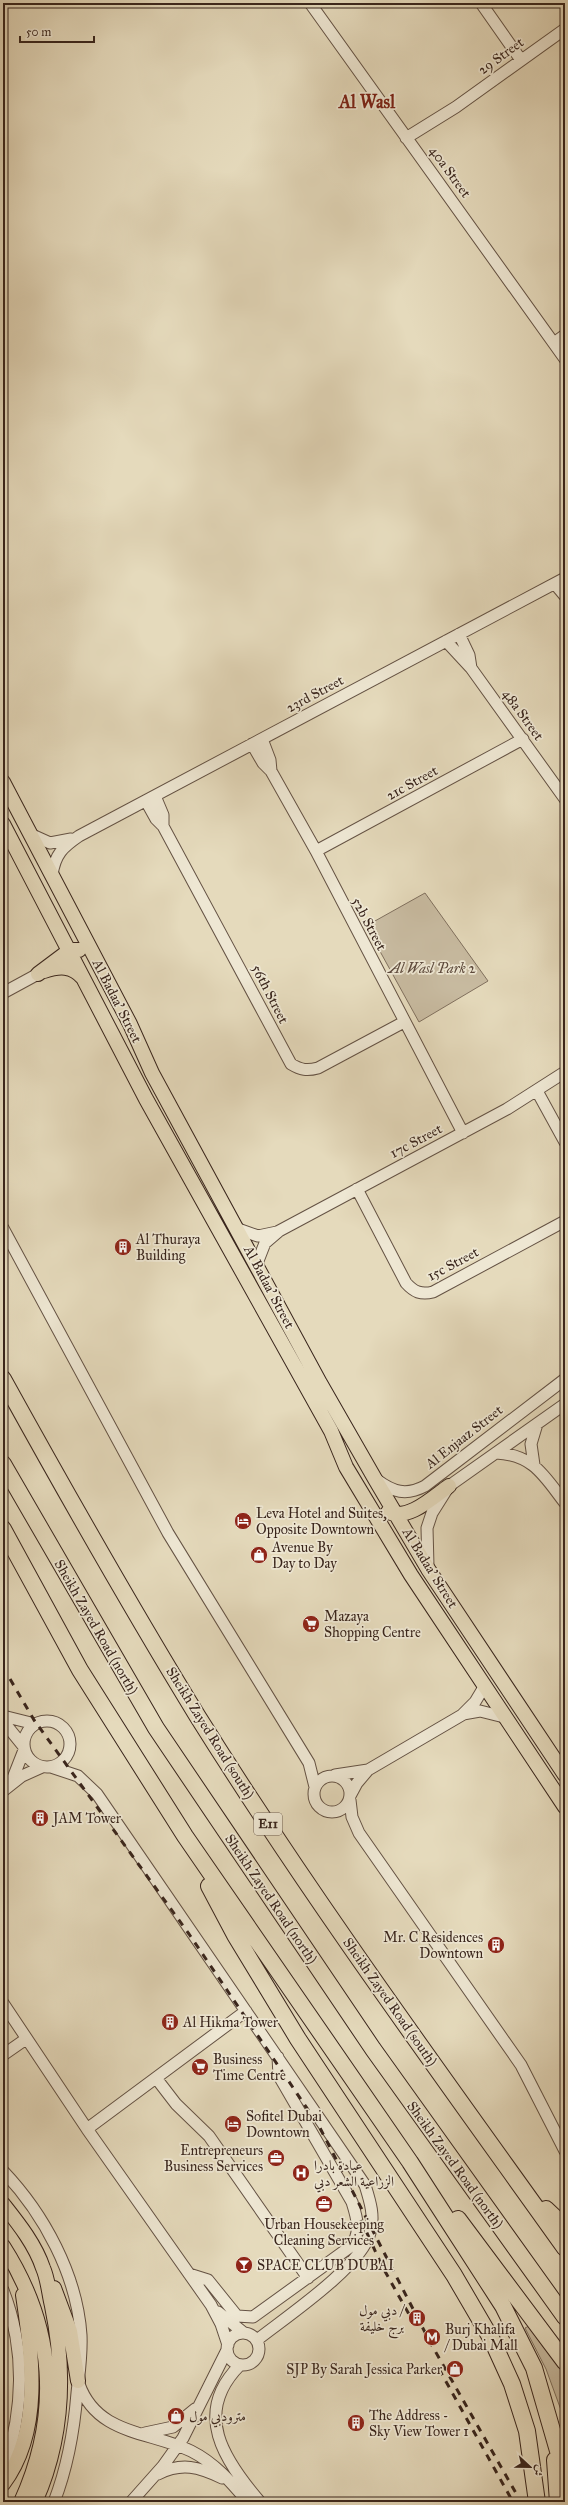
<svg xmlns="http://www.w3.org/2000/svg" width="568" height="2505" font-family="'IM FELL Great Primer',Amiri,serif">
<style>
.green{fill:#c8bba1;stroke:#80705e}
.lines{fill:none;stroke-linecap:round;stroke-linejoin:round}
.minor-casing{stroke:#645244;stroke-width:13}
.major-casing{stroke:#39251c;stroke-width:16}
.highway-casing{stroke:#39251c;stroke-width:18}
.minor{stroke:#eee7d3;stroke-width:11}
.major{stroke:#e5dabc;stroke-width:14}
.highway{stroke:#e5dabc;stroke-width:16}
.rail{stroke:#39251c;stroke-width:3;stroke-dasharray:7 7;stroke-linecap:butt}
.labels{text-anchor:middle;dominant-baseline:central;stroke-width:3.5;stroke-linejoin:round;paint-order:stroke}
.shield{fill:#eee7d3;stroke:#6f5f53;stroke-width:1}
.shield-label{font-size:13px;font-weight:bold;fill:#39251c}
.street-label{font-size:14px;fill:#39251c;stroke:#eee7d3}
.park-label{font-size:14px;font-style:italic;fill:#5d4a3d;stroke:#eee7d3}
.poi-label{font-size:14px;fill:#39251c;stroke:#eee7d3;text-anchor:start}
.district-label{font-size:18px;font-weight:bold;fill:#7a1f14;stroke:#eee7d3}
</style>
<rect width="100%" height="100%" fill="#e5dabc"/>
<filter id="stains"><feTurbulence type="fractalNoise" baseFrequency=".005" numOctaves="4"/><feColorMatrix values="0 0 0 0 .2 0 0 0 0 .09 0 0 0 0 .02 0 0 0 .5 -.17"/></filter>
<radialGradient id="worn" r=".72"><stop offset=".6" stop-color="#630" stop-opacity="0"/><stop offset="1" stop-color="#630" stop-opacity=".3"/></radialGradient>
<path class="green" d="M 425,893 L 488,981 L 419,1022 L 366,926 Z
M 529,2326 L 565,2375 L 565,2421 L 546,2369 L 525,2328 Z"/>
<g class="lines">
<defs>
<path id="minor" d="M 310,3 L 565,359
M 481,3 L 521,60
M 406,138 L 456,107 L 565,29
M 554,343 L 565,335
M 555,584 L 565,596
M 459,634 L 469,655 L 471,668
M 446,641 L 471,668 L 565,799
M 262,739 L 270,760 L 271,771
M 252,744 L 263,763 L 271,771 L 316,851 L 463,1133
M 155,796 L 163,815 L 163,826
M 146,801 L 156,819 L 163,826 L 291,1064 C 301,1070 307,1071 318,1068 L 404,1022
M 30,834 L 50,843 L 71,839
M 316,851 L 523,739
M 52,875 C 55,854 63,847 79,836 L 565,578
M 3,993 L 38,974
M 537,1091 L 565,1142
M 357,1189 L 406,1283 C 414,1292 421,1295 433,1292 L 565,1221
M 3,1228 L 168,1533 L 309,1763 L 315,1787
M 238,1229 L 258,1236 L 277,1232
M 256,1266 L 265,1243 L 279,1231 L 507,1109 L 565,1072
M 496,1453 C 534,1455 544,1476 565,1503
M 534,1465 L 531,1444 L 537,1424
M 377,1480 C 393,1492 406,1496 425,1486 L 565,1379
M 428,1566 L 427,1528 L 432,1513 L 449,1486 L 565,1404
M 463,1714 L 480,1711 L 504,1717
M 3,1716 L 35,1724
M24 1744a23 23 0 1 1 46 0a23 23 0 1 1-46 0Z
M 3,1721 L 24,1747
M 51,1767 L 78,1776 L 97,1794 L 365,2185 C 370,2201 375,2216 370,2233 C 361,2267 286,2317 257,2340
M 335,1775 L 368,1770
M314 1794a18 18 0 1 1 36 0a18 18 0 1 1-36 0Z
M 11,1783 L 24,1750
M 3,1791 L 22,1776 L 42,1767
M 350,1796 L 357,1783 L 368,1770 L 462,1715 L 475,1702 L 484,1687
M 350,1800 L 352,1817 L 359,1833 L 521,2065 L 565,2151
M 3,2003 L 87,2129 L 211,2305 L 221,2324 L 228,2345
M 3,2055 L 26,2039
M 156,2078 L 176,2104 L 209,2136 L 308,2278
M 87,2129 L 246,2011
M 3,2171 C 44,2214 77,2275 81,2335 C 82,2355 79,2374 77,2393 C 74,2431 68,2466 54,2502
M 189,2274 L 208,2280 L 237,2316 L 253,2317 L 350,2247 C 362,2233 357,2218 352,2202 L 279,2076 L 278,2057
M 3,2290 C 26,2349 24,2412 3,2471
M 218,2312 L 244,2333
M227 2349a16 16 0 1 1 32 0a16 16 0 1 1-32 0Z
M 240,2365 C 192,2413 224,2460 260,2502
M 79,2384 C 97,2435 149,2431 191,2451 C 215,2463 231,2482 248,2502
M 145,2433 L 173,2427 L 195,2409
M 158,2474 C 182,2462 199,2467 222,2478
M 131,2502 L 163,2466 L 183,2438 L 227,2350"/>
<path id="major" d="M 3,782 L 130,1024 L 152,1073 L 320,1383 L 375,1479 L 428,1569 L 565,1775
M 3,824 L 146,1099 L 331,1431 L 346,1467 L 411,1575 L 565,1807
M 44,971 C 59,966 72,965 83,978
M 38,974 L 70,950 L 79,950
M 388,1512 C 409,1521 433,1497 449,1486
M 3,2204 C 18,2223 35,2244 43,2268 C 48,2279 49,2294 52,2306 C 66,2373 63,2439 35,2502
M 3,2246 C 55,2327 61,2414 21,2502
M 54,2288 L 70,2331 L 78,2381
M 3,2484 C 43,2431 32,2356 23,2295"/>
<path id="highway" d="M 3,1379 C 66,1493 130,1606 198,1717 C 312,1899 440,2073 565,2248
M 3,1464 L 156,1728 L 373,2049 L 565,2317
M 3,1529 L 80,1670 L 185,1836 L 410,2162 L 503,2306 L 534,2368 L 565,2475
M 209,1886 L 235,1935 L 298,2039 L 454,2275 L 492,2340 L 512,2384 L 527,2431 L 537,2502
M 546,2209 L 565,2227
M 458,2219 L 565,2362
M 555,2460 L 558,2502"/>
</defs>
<use href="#minor" class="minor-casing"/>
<use href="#major" class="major-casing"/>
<use href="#highway" class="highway-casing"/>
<use href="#minor" class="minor"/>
<use href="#major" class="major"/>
<use href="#highway" class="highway"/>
<path class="rail" d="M 3,1667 L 34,1720 L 189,1934 L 319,2126 L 430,2342 L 521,2502
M 361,2220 L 382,2266 L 410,2316
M 439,2369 L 513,2502"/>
</g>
<defs>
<symbol id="building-disc" viewBox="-11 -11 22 22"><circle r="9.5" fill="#8f2418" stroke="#eee7d3"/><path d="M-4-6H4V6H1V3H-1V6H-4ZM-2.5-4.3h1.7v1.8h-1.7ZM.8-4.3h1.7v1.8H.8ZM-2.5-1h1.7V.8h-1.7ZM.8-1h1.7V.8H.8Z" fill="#fff"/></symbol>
<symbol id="hotel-disc" viewBox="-11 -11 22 22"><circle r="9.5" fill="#8f2418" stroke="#eee7d3"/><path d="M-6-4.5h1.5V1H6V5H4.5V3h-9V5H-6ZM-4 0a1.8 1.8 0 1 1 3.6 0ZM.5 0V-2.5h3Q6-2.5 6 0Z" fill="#fff"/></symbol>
<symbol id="shop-disc" viewBox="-11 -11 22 22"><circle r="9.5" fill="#8f2418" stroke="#eee7d3"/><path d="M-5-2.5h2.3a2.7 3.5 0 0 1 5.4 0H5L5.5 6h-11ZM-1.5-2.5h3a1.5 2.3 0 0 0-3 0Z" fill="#fff"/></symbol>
<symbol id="supermarket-disc" viewBox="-11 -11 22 22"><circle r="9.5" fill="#8f2418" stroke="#eee7d3"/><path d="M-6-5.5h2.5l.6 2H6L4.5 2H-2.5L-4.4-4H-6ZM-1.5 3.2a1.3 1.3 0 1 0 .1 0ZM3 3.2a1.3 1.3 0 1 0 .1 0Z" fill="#fff"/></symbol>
<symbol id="office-disc" viewBox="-11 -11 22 22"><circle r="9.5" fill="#8f2418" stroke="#eee7d3"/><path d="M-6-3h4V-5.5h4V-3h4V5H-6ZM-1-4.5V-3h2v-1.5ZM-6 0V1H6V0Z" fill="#fff"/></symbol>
<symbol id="hospital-disc" viewBox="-11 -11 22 22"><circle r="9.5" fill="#8f2418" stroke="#eee7d3"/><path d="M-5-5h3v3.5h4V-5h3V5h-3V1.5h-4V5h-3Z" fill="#fff"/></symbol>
<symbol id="bar-disc" viewBox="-11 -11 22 22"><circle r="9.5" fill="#8f2418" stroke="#eee7d3"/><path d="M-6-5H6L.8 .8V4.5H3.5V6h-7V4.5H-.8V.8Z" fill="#fff"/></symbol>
<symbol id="metro-disc" viewBox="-11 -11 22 22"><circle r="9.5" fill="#8f2418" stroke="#eee7d3"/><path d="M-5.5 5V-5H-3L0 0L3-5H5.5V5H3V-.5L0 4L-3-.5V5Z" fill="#fff"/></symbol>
</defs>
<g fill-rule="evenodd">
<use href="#building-disc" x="113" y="1237" width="20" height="20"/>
<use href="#hotel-disc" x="233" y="1511" width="20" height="20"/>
<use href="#shop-disc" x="249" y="1545" width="20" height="20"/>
<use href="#supermarket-disc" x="301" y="1614" width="20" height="20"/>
<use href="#building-disc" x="30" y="1808" width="20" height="20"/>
<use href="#building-disc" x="486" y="1935" width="20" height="20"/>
<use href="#building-disc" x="160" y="2012" width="20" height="20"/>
<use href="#supermarket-disc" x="190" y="2057" width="20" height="20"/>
<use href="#hotel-disc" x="223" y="2114" width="20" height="20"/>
<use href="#office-disc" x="266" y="2148" width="20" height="20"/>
<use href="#hospital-disc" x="291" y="2163" width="20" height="20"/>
<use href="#office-disc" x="314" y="2194" width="20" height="20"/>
<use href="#bar-disc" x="234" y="2255" width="20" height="20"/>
<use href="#building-disc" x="407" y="2308" width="20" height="20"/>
<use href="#metro-disc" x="422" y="2327" width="20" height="20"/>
<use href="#shop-disc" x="445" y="2359" width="20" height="20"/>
<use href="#shop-disc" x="166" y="2406" width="20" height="20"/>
<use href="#building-disc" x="346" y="2413" width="20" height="20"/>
</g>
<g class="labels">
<rect class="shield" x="254" y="1813" width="28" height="22" rx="3"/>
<g class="shield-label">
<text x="268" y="1824">E11</text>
</g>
<g class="street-label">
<text transform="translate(501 56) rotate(-36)">29 Street</text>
<text transform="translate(450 172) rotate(54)">40a Street</text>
<text transform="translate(315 694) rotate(-28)">23rd Street</text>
<text transform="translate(523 715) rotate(54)">48a Street</text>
<text transform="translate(412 783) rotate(-29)">21c Street</text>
<text transform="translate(369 924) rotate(62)">52b Street</text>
<text transform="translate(270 994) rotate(63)">56th Street</text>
<text transform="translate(117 1001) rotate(63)">Al Badaa' Street</text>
<text transform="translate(416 1141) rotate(-28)">17c Street</text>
<text transform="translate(453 1264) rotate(-28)">15c Street</text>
<text transform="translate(269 1287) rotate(62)">Al Badaa' Street</text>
<text transform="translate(464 1437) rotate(-38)">Al Enjaaz Street</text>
<text transform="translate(430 1568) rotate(58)">Al Badaa' Street</text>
<text transform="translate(96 1627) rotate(60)">Sheikh Zayed Road (north)</text>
<text transform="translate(210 1733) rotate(58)">Sheikh Zayed Road (south)</text>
<text transform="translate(271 1899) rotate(56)">Sheikh Zayed Road (north)</text>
<text transform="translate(390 2002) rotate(55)">Sheikh Zayed Road (south)</text>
<text transform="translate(455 2165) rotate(54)">Sheikh Zayed Road (north)</text>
</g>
<g class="park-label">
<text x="432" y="968">Al Wasl Park 2</text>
</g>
<g class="poi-label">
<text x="136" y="1239">Al Thuraya<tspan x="136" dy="16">Building</tspan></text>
<text x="256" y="1513">Leva Hotel and Suites,<tspan x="256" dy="16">Opposite Downtown</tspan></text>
<text x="272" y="1547">Avenue By<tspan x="272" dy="16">Day to Day</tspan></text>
<text x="324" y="1616">Mazaya<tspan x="324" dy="16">Shopping Centre</tspan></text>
<text x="53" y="1818">JAM Tower</text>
<text x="483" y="1937" text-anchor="end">Mr. C Residences<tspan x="483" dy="16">Downtown</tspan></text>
<text x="183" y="2022">Al Hikma Tower</text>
<text x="213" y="2059">Business<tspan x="213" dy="16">Time Centre</tspan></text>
<text x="246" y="2116">Sofitel Dubai<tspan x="246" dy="16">Downtown</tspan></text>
<text x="263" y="2150" text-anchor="end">Entrepreneurs<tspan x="263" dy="16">Business Services</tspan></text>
<text x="314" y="2165">عيادة بادرا<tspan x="314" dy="16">الزراعية الشعر دبي</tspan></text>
<text x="324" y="2224" text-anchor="middle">Urban Housekeeping<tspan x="324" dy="16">Cleaning Services</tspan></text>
<text x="257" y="2265">SPACE CLUB DUBAI</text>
<text x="404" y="2310" text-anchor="end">دبي مول /<tspan x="404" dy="16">برج خليفة</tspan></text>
<text x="445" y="2329">Burj Khalifa<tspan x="445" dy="16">/ Dubai Mall</tspan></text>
<text x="442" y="2369" text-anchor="end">SJP By Sarah Jessica Parker</text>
<text x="369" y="2415">The Address -<tspan x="369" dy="16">Sky View Tower 1</tspan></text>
<text x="189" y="2416">مترودبي مول</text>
</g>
<g class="district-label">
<text x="367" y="102">Al Wasl</text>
</g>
</g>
<rect width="568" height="2505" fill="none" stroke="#e5dabc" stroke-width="16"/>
<rect x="4" y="4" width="560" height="2497" fill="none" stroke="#39251c" stroke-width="2"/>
<rect x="8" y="8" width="552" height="2489" fill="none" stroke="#39251c"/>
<g transform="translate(530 2467) rotate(112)" stroke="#eee7d3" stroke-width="3" paint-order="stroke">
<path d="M0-3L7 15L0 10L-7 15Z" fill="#39251c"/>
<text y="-6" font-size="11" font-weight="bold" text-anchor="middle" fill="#39251c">ش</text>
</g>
<path d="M20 36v6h74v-6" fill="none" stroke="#39251c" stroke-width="2"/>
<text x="26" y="36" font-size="12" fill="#39251c" stroke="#eee7d3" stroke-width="3" paint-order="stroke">50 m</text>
<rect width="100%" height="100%" filter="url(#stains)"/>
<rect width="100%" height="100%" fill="url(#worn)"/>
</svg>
